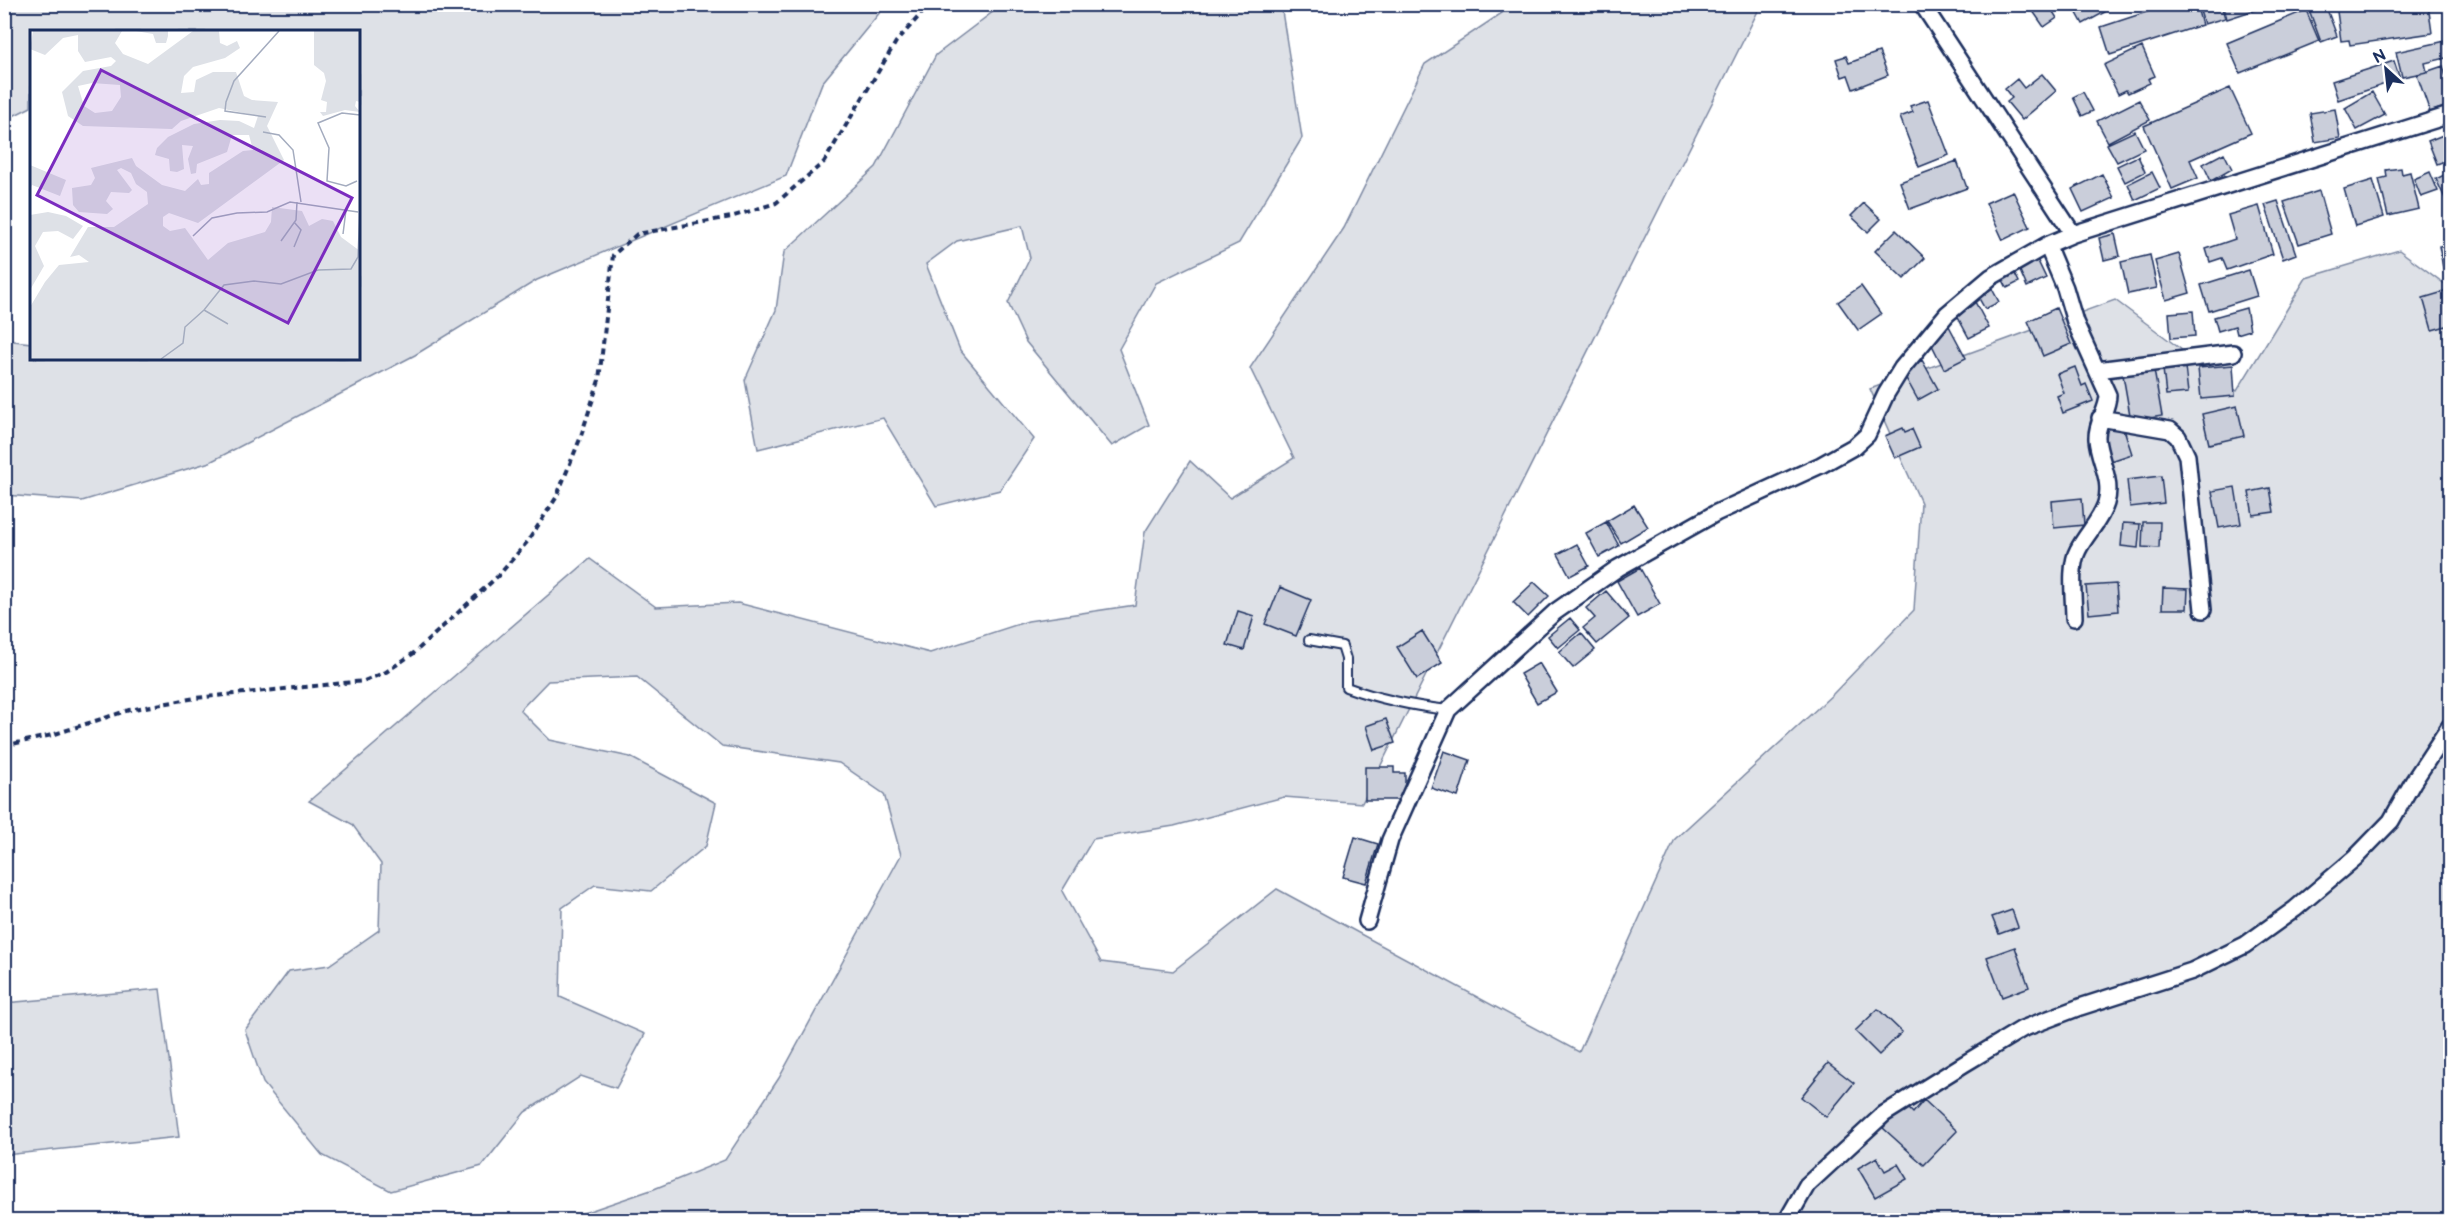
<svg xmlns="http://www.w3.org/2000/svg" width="2455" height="1225" font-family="'Balsamiq Sans',sans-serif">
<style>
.green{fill:#dee1e7;stroke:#7c88a2;stroke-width:1.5}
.building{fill:#caceda;stroke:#1b2f5e;stroke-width:1.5}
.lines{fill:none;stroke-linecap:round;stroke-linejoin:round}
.service-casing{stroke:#1b2f5e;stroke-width:12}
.minor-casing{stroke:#1b2f5e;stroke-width:20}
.path{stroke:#1b2f5e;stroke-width:4;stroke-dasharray:6 4.5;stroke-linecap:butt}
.service{stroke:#fff;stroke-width:8}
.minor{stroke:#fff;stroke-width:15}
.inset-road{fill:none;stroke:#a4acbf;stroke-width:1.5}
.view{fill:#7b2cbf;fill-opacity:0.15;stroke:#7b2cbf;stroke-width:3}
.inset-edge{fill:none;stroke:#1b2f5e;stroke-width:3}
</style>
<rect width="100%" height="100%" fill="#fff"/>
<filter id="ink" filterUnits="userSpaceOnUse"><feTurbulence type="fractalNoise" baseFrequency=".0167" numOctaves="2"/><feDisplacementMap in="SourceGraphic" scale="12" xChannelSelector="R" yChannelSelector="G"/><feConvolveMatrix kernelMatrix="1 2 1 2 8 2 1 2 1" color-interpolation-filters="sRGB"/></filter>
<g filter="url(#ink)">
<path class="green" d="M 5,4 L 886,4 L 886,5 L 822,83 L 786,176 L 537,280 L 415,355 L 210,462 L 82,501 L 5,495 L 5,335 L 14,341 L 31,343 L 32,358 L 358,358 L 358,32 L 32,32 L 31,107 L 5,120 Z
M 1002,5 L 1281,5 L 1302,138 L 1239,243 L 1156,283 L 1119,349 L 1149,425 L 1112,446 L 1026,342 L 1008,303 L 1030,258 L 1022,226 L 957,241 L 926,264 L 960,350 L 1034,439 L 1000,490 L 936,506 L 883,418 L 758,449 L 745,380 L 776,310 L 784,252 L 876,167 L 936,55 Z
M 1490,5 L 1761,5 L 1362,803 L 1284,797 L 1174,826 L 1093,839 L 1062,891 L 1101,962 L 1173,971 L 1277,889 L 1579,1052 L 1675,839 L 1833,694 L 1914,610 L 1921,503 L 1870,389 L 2115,300 L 2237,391 L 2306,278 L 2399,250 L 2450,288 L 2450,1220 L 563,1220 L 654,1189 L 725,1160 L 779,1078 L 901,855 L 884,794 L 839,763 L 722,746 L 637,677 L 548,681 L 520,710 L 550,740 L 630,757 L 716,803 L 706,846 L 651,891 L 595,885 L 562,908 L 560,997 L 645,1034 L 616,1088 L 581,1076 L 525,1112 L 482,1166 L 391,1191 L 322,1155 L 263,1083 L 245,1030 L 289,971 L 329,965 L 379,930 L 381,864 L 352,824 L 309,801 L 590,559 L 656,607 L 738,603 L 930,653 L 1028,621 L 1135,605 L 1145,532 L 1190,461 L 1230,498 L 1294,458 L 1250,368 L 1344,228 L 1425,64 L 1502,13 Z
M 160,989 L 179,1137 L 5,1155 L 5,1003 Z"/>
<path class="building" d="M 2028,4 L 2048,4 L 2057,18 L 2044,27 Z
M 2072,4 L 2101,4 L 2105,12 L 2083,24 Z
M 2171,4 L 2196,4 L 2202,25 L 2110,55 L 2101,27 Z
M 2198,4 L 2221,4 L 2225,18 L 2204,24 Z
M 2223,4 L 2273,4 L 2227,19 Z
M 2314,4 L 2325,4 L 2337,36 L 2321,42 L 2308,7 Z
M 2336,4 L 2428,4 L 2432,33 L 2350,45 L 2349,40 L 2341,41 Z
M 2306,10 L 2319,41 L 2240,73 L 2227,43 Z
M 2450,40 L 2450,57 L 2425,63 L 2427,72 L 2402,77 L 2396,52 Z
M 2142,47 L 2155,76 L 2148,79 L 2150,83 L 2128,93 L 2126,90 L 2118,94 L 2104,65 Z
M 1879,52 L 1888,75 L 1853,89 L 1848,75 L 1842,77 L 1836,59 L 1846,56 L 1849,63 Z
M 2394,61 L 2400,79 L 2338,100 L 2332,81 Z
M 2443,66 L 2450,90 L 2450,105 L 2430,112 L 2417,75 Z
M 2042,74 L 2056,91 L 2022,120 L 2007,102 L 2012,98 L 2005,89 L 2017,79 L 2024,88 Z
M 2230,88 L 2251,133 L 2190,160 L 2198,178 L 2172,189 L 2144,126 Z
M 2083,92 L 2093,111 L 2082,116 L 2073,97 Z
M 2372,92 L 2385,115 L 2357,130 L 2345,108 Z
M 1928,100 L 1949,155 L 1919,167 L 1900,117 L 1913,112 L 1910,106 Z
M 2139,100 L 2150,120 L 2108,142 L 2097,121 Z
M 2335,109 L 2340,138 L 2315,142 L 2310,113 Z
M 2135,131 L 2144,149 L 2117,162 L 2107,144 Z
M 2448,133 L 2450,138 L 2450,159 L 2437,164 L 2428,141 Z
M 2224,153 L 2232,169 L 2211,181 L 2203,164 Z
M 2138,156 L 2145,172 L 2125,182 L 2117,166 Z
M 1957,161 L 1967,188 L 1910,209 L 1900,182 Z
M 2401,168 L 2402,174 L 2410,172 L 2419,209 L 2388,216 L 2379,179 L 2387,177 L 2386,170 Z
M 2152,172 L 2160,188 L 2135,200 L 2128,184 Z
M 2430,172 L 2438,191 L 2421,197 L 2414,179 Z
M 2450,172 L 2450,209 L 2436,179 Z
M 2102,174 L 2114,198 L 2083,212 L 2072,189 Z
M 2373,180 L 2384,217 L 2355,226 L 2344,189 Z
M 2013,191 L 2030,227 L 2003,240 L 1986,203 Z
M 2319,191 L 2331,234 L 2299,244 L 2284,202 Z
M 2278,201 L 2296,254 L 2283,259 L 2265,205 Z
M 1864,203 L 1881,219 L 1868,232 L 1851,216 Z
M 2259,206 L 2273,254 L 2227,270 L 2222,258 L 2210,262 L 2206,249 L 2235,239 L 2228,215 Z
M 1896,230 L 1925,258 L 1904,279 L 1875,251 Z
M 2115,234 L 2120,256 L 2104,260 L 2099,238 Z
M 2450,244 L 2450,271 L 2444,273 L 2439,246 Z
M 2179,254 L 2190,293 L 2166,300 L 2155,261 Z
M 2035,255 L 2046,278 L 2027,287 L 2017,264 Z
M 2150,255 L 2157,288 L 2128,294 L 2121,262 Z
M 2012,268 L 2019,282 L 2007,288 L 2000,274 Z
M 2249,270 L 2257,296 L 2209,311 L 2201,285 Z
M 1990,285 L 1999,302 L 1985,309 L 1976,293 Z
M 1861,286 L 1881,314 L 1858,330 L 1838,302 Z
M 2450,290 L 2450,325 L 2432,330 L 2423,298 Z
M 1974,300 L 1989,328 L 1969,338 L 1954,310 Z
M 2056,308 L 2071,344 L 2043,356 L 2028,321 Z
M 2246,308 L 2250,330 L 2237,334 L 2235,326 L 2218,331 L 2214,317 Z
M 2193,311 L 2195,336 L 2171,338 L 2169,313 Z
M 1949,326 L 1966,358 L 1944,369 L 1928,337 Z
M 1922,360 L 1938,389 L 1918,400 L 1902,371 Z
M 2233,365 L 2235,396 L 2201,399 L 2198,368 Z
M 2075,367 L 2082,386 L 2086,384 L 2093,401 L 2063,413 L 2057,396 L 2064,393 L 2057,374 Z
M 2185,367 L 2188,393 L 2166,395 L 2163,369 Z
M 2154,370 L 2162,416 L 2131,421 L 2123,375 Z
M 2237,406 L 2244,436 L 2209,444 L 2202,414 Z
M 2122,423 L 2132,454 L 2111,461 L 2099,431 Z
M 1903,428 L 1905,432 L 1912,429 L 1920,447 L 1895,458 L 1885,436 Z
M 2161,476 L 2164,503 L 2130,507 L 2127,480 Z
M 2235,487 L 2241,524 L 2219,528 L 2212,491 Z
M 2270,488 L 2274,512 L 2253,515 L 2249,492 Z
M 2082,498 L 2084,525 L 2054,528 L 2052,501 Z
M 1634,505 L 1648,527 L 1621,543 L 1607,521 Z
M 1606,522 L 1619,546 L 1599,557 L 1586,533 Z
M 2143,522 L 2160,522 L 2159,548 L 2142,547 Z
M 2123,523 L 2140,524 L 2138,548 L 2121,546 Z
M 1577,544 L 1589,566 L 1570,576 L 1558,554 Z
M 1640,568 L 1660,604 L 1637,617 L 1617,581 Z
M 1534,582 L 1549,596 L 1528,617 L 1513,602 Z
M 2116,584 L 2118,611 L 2089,614 L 2086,586 Z
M 1280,587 L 1311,600 L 1296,636 L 1265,624 Z
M 2163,588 L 2188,589 L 2187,609 L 2162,609 Z
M 1606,591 L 1629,618 L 1597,644 L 1583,628 L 1595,618 L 1586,608 Z
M 1238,611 L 1254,616 L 1244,650 L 1227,645 Z
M 1570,618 L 1580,630 L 1558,648 L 1548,636 Z
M 1422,631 L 1442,663 L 1417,679 L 1397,647 Z
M 1581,633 L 1595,650 L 1573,668 L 1559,652 Z
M 1539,663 L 1557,692 L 1537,703 L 1520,674 Z
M 1386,719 L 1395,743 L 1374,750 L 1366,726 Z
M 1444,751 L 1470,760 L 1458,797 L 1431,788 Z
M 1365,767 L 1394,767 L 1394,773 L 1405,773 L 1405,800 L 1365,800 Z
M 1355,837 L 1378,844 L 1366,883 L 1343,877 Z
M 2012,910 L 2018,927 L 1999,934 L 1992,917 Z
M 2015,947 L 2029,987 L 2002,997 L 1987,957 Z
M 1878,1009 L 1902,1032 L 1879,1055 L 1855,1031 Z
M 1828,1063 L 1854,1083 L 1826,1117 L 1801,1097 Z
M 1924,1100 L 1957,1131 L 1924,1165 L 1883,1128 L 1905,1105 L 1913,1113 Z
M 1877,1157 L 1885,1171 L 1898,1164 L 1907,1179 L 1875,1197 L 1858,1168 Z"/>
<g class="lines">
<defs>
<path id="service" d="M 1309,640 L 1342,646 L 1346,659 L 1346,687 C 1379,699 1413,706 1448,710"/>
<path id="minor" d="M 1922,4 L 2073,234
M 2047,245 L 2065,288 L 2075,322 L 2108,395 C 2108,410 2096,423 2097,439 C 2099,461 2113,480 2106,503 C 2101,520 2086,534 2078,550 C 2069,566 2074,600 2074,618
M 2097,370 L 2233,353
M 2100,418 L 2170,430 L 2178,437 L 2187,456 L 2203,610
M 1367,921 L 1390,840 L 1448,710 L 1555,612 L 1618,568 L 1716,513 L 1821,465 L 1855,446 L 1867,435 L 1886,394 L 1902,368 L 1947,314 L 1991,277 L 2047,245 L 2073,234 L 2450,115
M 1787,1220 L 1807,1185 L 1884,1114 L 1964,1064 L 2022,1029 L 2080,1007 L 2192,971 L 2245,945 L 2295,909 L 2355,858 L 2391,821 L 2413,782 L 2450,726"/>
</defs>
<use href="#service" class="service-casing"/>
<use href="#minor" class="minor-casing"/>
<path class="path" d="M 4,746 L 52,735 L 129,710 L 195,698 L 364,681 L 386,672 L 414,653 L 499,575 L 528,541 L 556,498 L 580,439 L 599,380 L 613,255 L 637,234 L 731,217 L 776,203 L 824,162 L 896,42 L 930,4"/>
<use href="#service" class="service"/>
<use href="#minor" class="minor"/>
</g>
</g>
<g transform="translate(30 30)">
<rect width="330" height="330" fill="#fff"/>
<path d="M 3,1 L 92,1 L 85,13 L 93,24 L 118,34 L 163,1 L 189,1 L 190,13 L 197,16 L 207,11 L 210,18 L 195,28 L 163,37 L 154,46 L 151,63 L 164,62 L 166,50 L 183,42 L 206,42 L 214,66 L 222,70 L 248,72 L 237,96 L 254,130 L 168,193 L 139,183 L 133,187 L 133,196 L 140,201 L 155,198 L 178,230 L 198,213 L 235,202 L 241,192 L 242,177 L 272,181 L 279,196 L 292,189 L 303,191 L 311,207 L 330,221 L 330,329 L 0,329 L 0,277 L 15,252 L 29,235 L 59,232 L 49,225 L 40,227 L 58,197 L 84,197 L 118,174 L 117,162 L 106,154 L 101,143 L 91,138 L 87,140 L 102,160 L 99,163 L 81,162 L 76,171 L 83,179 L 77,184 L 49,182 L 43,175 L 42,158 L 61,155 L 65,148 L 61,138 L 102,128 L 106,136 L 132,155 L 155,161 L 168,149 L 171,155 L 179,154 L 179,143 L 213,121 L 223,120 L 219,105 L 202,105 L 197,122 L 167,134 L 166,143 L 161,144 L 158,129 L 163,116 L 152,115 L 154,139 L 147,142 L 140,141 L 139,129 L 125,125 L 127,118 L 138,107 L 164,94 L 190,90 L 209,91 L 224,98 L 228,86 L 189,78 L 151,91 L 142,99 L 53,96 L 38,86 L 32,62 L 53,41 L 81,36 L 86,31 L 81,27 L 55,32 L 48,21 L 48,5 L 33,8 L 15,25 L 0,19 ZM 62,53 L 90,55 L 91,67 L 82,81 L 65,83 L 54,76 L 48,56 ZM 106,1 L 138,1 L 138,6 L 136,13 L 126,13 L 123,4 ZM 284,1 L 330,1 L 330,72 L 326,71 L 325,76 L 330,82 L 315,80 L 293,86 L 290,82 L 296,82 L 297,72 L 291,70 L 296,51 L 294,43 L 284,35 ZM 0,135 L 36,150 L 30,166 L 2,155 L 0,159 ZM 18,182 L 36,186 L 53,196 L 43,209 L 28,201 L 13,202 L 5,216 L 14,236 L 0,260 L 0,185 Z" fill="#dee1e7" fill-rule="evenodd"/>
<path class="inset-road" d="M 236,87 L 195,81 L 196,72 L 204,51 L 249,1M 233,102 L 249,105 L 263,120 L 271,172M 327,151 L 316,156 L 297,151 L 299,118 L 288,93 L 312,83 L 330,85M 264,192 L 271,200 L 264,217M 313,204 L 316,180M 163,206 L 182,188 L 207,183 L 237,182 L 260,172 L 328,182M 251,211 L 266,190 L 267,172M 174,280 L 198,294M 131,329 L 153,313 L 155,297 L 174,280 L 194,255 L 224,251 L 251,254 L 288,240 L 321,239 L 328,227 L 330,179"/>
<path class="view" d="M 71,40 L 322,168 L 258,293 L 7,165 Z"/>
<rect width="330" height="330" class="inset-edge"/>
</g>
<rect width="2455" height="1225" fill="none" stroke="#fff" stroke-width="24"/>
<rect x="12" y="12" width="2431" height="1201" fill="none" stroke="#1b2f5e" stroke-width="2" filter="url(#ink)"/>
<g transform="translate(2386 69) rotate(333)" stroke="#ffffff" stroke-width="4.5" paint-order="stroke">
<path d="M0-4.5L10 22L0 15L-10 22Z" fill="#1b2f5e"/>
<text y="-9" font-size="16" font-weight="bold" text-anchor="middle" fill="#1b2f5e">N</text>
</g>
</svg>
